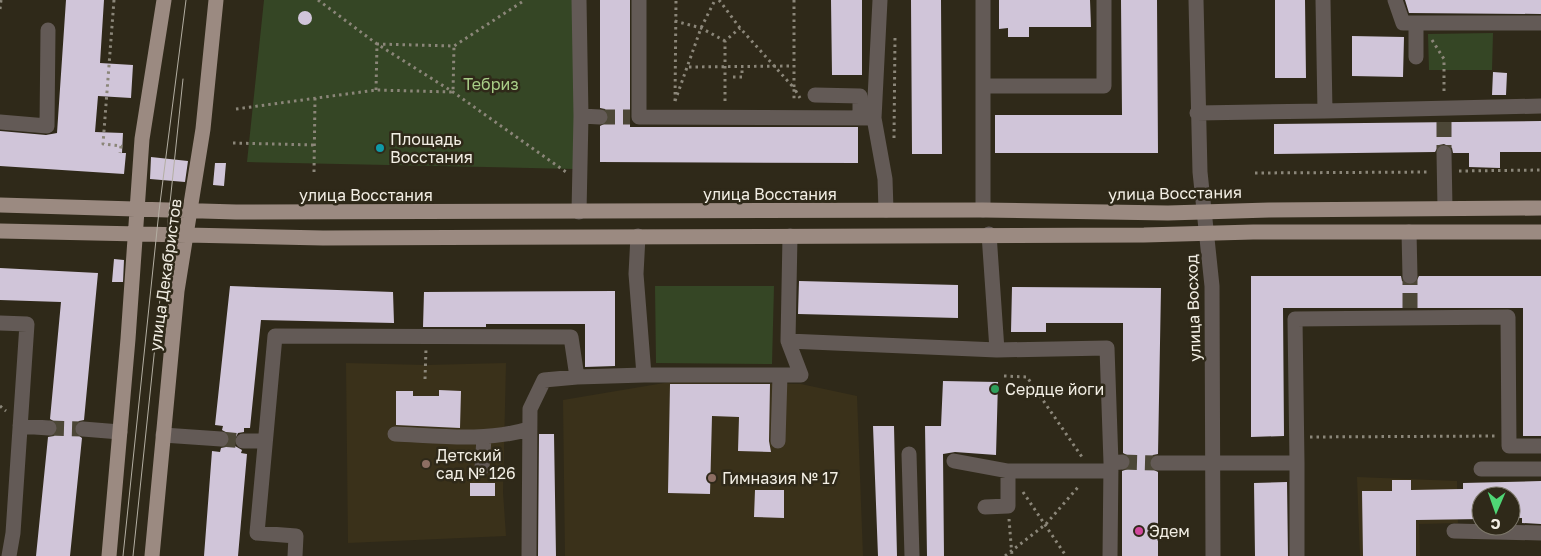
<svg xmlns="http://www.w3.org/2000/svg" width="1541" height="556" font-family="'Golos Text',sans-serif">
<style>
.built{fill:#3a311a}
.green{fill:#354625}
.building{fill:#d0c5d9}
.lines{fill:none;stroke-linecap:round;stroke-linejoin:round}
.minor-tunnel{stroke:#4c4737;stroke-width:15;stroke-dasharray:15 8;stroke-linecap:butt}
.path{stroke:#8b8679;stroke-width:3;stroke-dasharray:2.5 4;stroke-linecap:butt}
.minor{stroke:#635a56;stroke-width:15}
.major{stroke:#9b8a81;stroke-width:15}
.tram{stroke:#b3aea2;stroke-width:1}
.culture-dot{fill:#0f9aa8;stroke:#2f2919;stroke-width:2}
.leisure-dot{fill:#2e9e5b;stroke:#2f2919;stroke-width:2}
.education-dot{fill:#8d6e63;stroke:#2f2919;stroke-width:2}
.hotel-dot{fill:#d1479c;stroke:#2f2919;stroke-width:2}
.labels{text-anchor:middle;dominant-baseline:central;stroke-width:5;stroke-linejoin:round;paint-order:stroke}
.park-label{font-size:16px;fill:#a9ce88;stroke:#2f2919}
.poi-label{font-size:16px;fill:#f2eee4;stroke:#2f2919;text-anchor:start}
.street-label{font-size:16px;fill:#f2eee4;stroke:#2f2919}
</style>
<rect width="100%" height="100%" fill="#2f2919"/>
<path class="built" d="M 346,363 L 426,365 L 506,363 L 503,492 L 506,536 L 348,543 Z
M 670,382 L 801,384 L 857,396 L 863,556 L 565,556 L 563,400 Z
M 1357,477 L 1457,481 L 1458,523 L 1419,524 L 1420,556 L 1360,556 Z"/>
<path class="green" d="M 264,0 L 574,0 L 575,169 L 247,162 Z
M 1493,33 L 1492,70 L 1429,70 L 1428,34 Z
M 655,286 L 774,286 L 772,364 L 656,363 Z"/>
<path class="building" d="M 66,0 L 104,0 L 100,63 L 133,65 L 131,98 L 98,96 L 95,132 L 123,133 L 122,153 L 126,153 L 124,174 L 0,166 L 0,131 L 46,135 L 57,133 Z
M 600,0 L 630,0 L 630,127 L 858,127 L 858,163 L 600,162 L 600,126 L 608,122 L 609,117 L 605,109 L 600,108 Z
M 831,0 L 862,0 L 862,75 L 832,75 Z
M 911,0 L 941,0 L 942,154 L 912,154 Z
M 999,0 L 1090,0 L 1091,27 L 1029,27 L 1029,37 L 1008,37 L 1008,28 L 999,29 Z
M 1121,0 L 1157,0 L 1158,153 L 995,153 L 995,115 L 1122,115 Z
M 1275,0 L 1305,0 L 1306,78 L 1275,78 Z
M 1405,0 L 1541,0 L 1541,14 L 1409,13 Z
M298 18a7 7 0 1 1 14 0a7 7 0 1 1-14 0Z
M 1352,36 L 1404,37 L 1403,77 L 1352,76 Z
M 1493,72 L 1507,73 L 1506,95 L 1492,95 Z
M 1541,121 L 1541,152 L 1500,152 L 1500,168 L 1469,167 L 1469,153 L 1453,153 L 1452,148 L 1444,144 L 1439,145 L 1435,152 L 1274,154 L 1274,124 Z
M 151,157 L 188,161 L 185,182 L 150,179 Z
M 215,163 L 226,163 L 224,186 L 213,185 Z
M 114,259 L 124,260 L 123,282 L 112,282 Z
M 0,268 L 98,273 L 84,420 L 79,421 L 74,428 L 75,433 L 82,438 L 70,556 L 36,556 L 48,437 L 54,436 L 58,429 L 57,423 L 50,419 L 61,302 L 0,300 Z
M 1251,276 L 1401,276 L 1402,281 L 1410,285 L 1415,284 L 1419,276 L 1541,276 L 1541,436 L 1523,436 L 1523,308 L 1283,308 L 1284,436 L 1251,437 Z
M 799,281 L 958,285 L 958,318 L 798,314 Z
M 230,286 L 393,292 L 394,323 L 261,320 L 250,428 L 244,428 L 244,432 L 238,433 L 234,441 L 235,446 L 242,450 L 241,453 L 247,454 L 238,556 L 204,556 L 212,451 L 220,452 L 221,448 L 226,447 L 230,440 L 229,434 L 222,430 L 223,426 L 215,425 Z
M 1012,287 L 1161,288 L 1158,454 L 1153,455 L 1149,463 L 1150,468 L 1158,472 L 1158,556 L 1122,556 L 1122,471 L 1128,469 L 1131,462 L 1129,456 L 1123,453 L 1123,323 L 1046,323 L 1046,332 L 1011,332 Z
M 615,291 L 615,366 L 585,367 L 585,324 L 486,324 L 486,327 L 423,327 L 424,292 Z
M 943,381 L 998,382 L 996,455 L 955,452 L 943,454 L 944,556 L 927,556 L 925,426 L 941,426 Z
M 670,384 L 770,384 L 769,441 L 771,452 L 738,451 L 739,417 L 712,416 L 710,494 L 668,493 Z
M 439,390 L 461,391 L 460,428 L 396,425 L 396,391 L 413,391 L 413,396 L 439,396 Z
M 873,426 L 894,426 L 897,556 L 878,556 Z
M 539,434 L 554,434 L 556,556 L 538,556 Z
M 1392,480 L 1411,480 L 1411,490 L 1463,489 L 1463,483 L 1541,481 L 1541,524 L 1522,523 L 1522,518 L 1511,518 L 1511,496 L 1481,496 L 1481,519 L 1416,520 L 1416,556 L 1363,556 L 1362,491 L 1392,491 Z
M 1287,482 L 1288,556 L 1255,556 L 1254,483 Z
M 470,483 L 495,483 L 495,496 L 470,496 Z
M 755,490 L 784,490 L 784,518 L 754,517 Z"/>
<g class="lines">
<path class="minor-tunnel" d="M 600,117 L 630,117
M 1444,122 L 1444,153
M 1410,308 L 1410,276
M 49,428 L 83,429
M 221,439 L 243,441
M 1122,462 L 1158,463"/>
<path class="path" d="M 114,0 L 103,144 L 121,146 L 120,153
M 318,0 L 377,44 L 453,92 L 566,172
M 719,0 L 740,28 L 794,88 L 794,101
M 794,0 L 794,88 L 800,98
M 0,9 L 1,0
M 675,21 L 701,28 L 725,41
M 1432,40 L 1444,59 L 1444,95
M 689,67 L 793,66
M 733,77 L 742,77 L 742,67
M 376,90 L 377,44 L 454,46 L 525,0
M 675,101 L 701,28 L 715,0
M 675,101 L 676,0
M 725,101 L 725,41 L 740,28
M 236,109 L 376,90 L 453,92 L 454,46
M 894,138 L 895,37
M 233,143 L 314,145
M 1459,171 L 1541,170
M 314,172 L 315,98
M 1255,173 L 1430,172
M 1004,376 L 1027,377 L 1082,457
M 425,379 L 426,349
M 0,406 L 6,411
M 1310,437 L 1496,436
M 1023,492 L 1066,556
M 1009,519 L 1012,556
M 1005,556 L 1046,524 L 1079,486"/>
<path class="minor" d="M 579,0 L 581,116 L 579,212
M 639,0 L 639,117 L 874,118 L 885,179 L 886,210
M 1196,0 L 1200,172 L 1212,286 L 1213,556
M 1395,0 L 1403,23 L 1541,23
M 1416,57 L 1416,24
M 983,86 L 1104,86 L 1104,0
M 815,95 L 860,96 L 860,118
M 1325,111 L 1541,106
M 1197,113 L 1325,111 L 1323,0
M 581,116 L 600,117
M 874,118 L 880,0
M 0,122 L 47,126 L 48,30
M 1444,153 L 1445,208
M 983,210 L 983,0
M 1409,232 L 1410,276
M 989,234 L 997,350 L 1107,348 L 1111,463
M 0,323 L 27,324 L 13,533 L 9,556
M 788,341 L 997,350
M 644,375 L 801,375 L 788,341 L 790,236
M 20,426 L 49,428
M 83,429 L 120,432
M 395,434 C 440,436 485,442 529,429
M 163,435 L 221,439
M 243,441 L 263,441
M 778,441 L 780,375
M 909,454 L 912,556
M 954,461 L 1008,471 L 1111,471
M 1158,463 L 1297,463 L 1295,319 L 1508,317 L 1509,446 L 1541,446
M 1297,463 L 1297,556
M 482,468 L 484,438
M 1481,469 L 1541,469
M 985,507 L 1008,506 L 1008,471
M 1454,531 L 1541,533
M 295,556 L 296,536 L 257,533 L 275,336 L 571,337 L 577,377
M 529,556 L 530,409 L 544,380 L 577,377 L 644,375 L 636,274 L 638,236
M 1110,556 L 1111,463 L 1122,462"/>
<path class="major" d="M 0,205 L 236,212 L 983,210 L 1168,213 L 1269,210 L 1541,208
M 0,231 L 323,238 L 1144,235 L 1253,232 L 1541,232
M 109,556 L 128,339 L 142,139 L 164,0
M 152,556 L 177,291 L 203,129 L 216,0"/>
<path class="tram" d="M 123,556 L 159,211 L 186,0
M 133,556 L 183,79"/>
</g>
<circle class="culture-dot" cx="380" cy="148" r="5"/>
<circle class="leisure-dot" cx="995" cy="389" r="5"/>
<g class="education-dot">
<circle cx="426" cy="464" r="5"/>
<circle cx="712" cy="478" r="5"/>
</g>
<circle class="hotel-dot" cx="1139" cy="531" r="5"/>
<g class="labels">
<g class="park-label">
<text x="491" y="84">Тебриз</text>
</g>
<g class="poi-label">
<text x="390" y="139">Площадь<tspan x="390" dy="18">Восстания</tspan></text>
<text x="1005" y="389">Сердце йоги</text>
<text x="436" y="455">Детский<tspan x="436" dy="18">сад № 126</tspan></text>
<text x="722" y="478">Гимназия № 17</text>
<text x="1149" y="531">Эдем</text>
</g>
<g class="street-label">
<text transform="translate(1175 193) rotate(-1)">улица Восстания</text>
<text x="770" y="194">улица Восстания</text>
<text x="366" y="195">улица Восстания</text>
<text transform="translate(165 275) rotate(-82)">улица Декабристов</text>
<text transform="translate(1193 308) rotate(-92)">улица Восход</text>
</g>
</g>
<g transform="translate(1496 511) rotate(182)"><circle r="24" fill="#2f2919" stroke="#7d786a"/>
<path d="M0-4L9 19L0 12L-9 19Z" fill="#4fd675"/>
<text y="-8" font-size="14" font-weight="bold" text-anchor="middle" fill="#f2eee4">С</text>
</g>
</svg>
